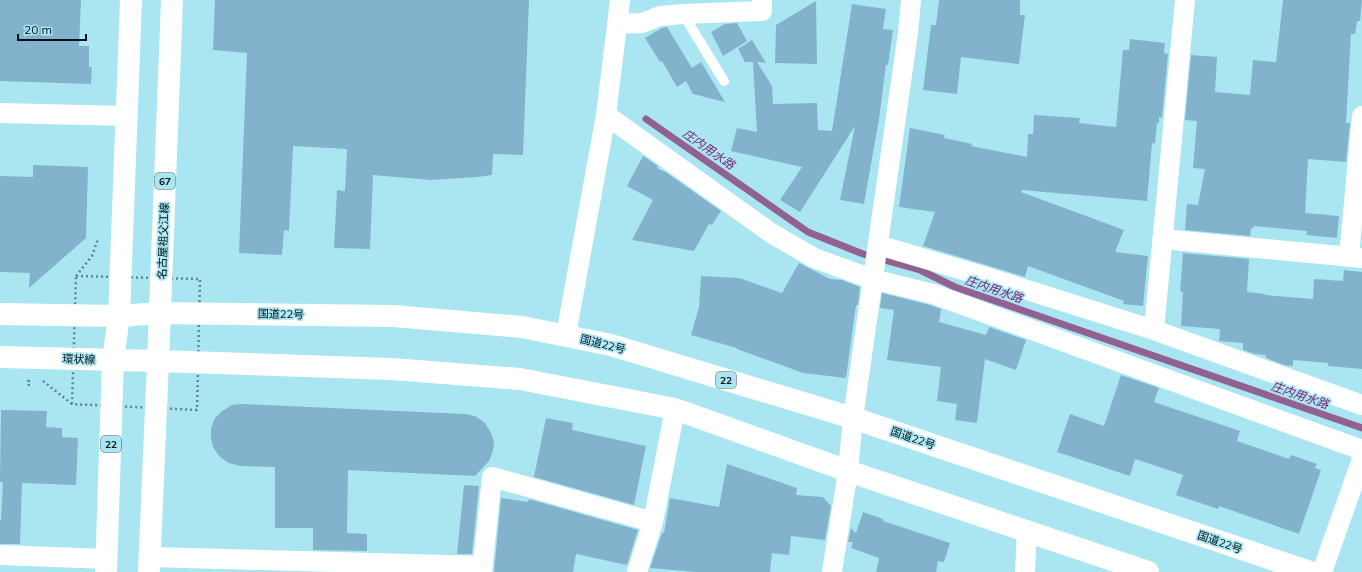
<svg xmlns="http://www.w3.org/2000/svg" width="1362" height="572" font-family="Mulish,'Noto Sans JP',sans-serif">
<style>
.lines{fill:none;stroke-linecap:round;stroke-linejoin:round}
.stream{stroke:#916291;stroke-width:7}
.building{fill:#83b3cc}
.path{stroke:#5d868e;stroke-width:2.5;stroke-dasharray:2 3;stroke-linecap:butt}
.service{stroke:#fff;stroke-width:10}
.minor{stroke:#fff;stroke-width:20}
.primary{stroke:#fff;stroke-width:22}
.trunk{stroke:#fff;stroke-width:22}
.labels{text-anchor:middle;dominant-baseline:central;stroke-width:3.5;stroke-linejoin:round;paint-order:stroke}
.shield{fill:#aae6f2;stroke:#335157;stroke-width:1}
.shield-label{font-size:10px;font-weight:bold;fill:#001115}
.street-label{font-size:11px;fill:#001115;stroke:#aae6f2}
.water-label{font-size:12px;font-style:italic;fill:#7b2474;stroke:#aae6f2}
</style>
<rect width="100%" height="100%" fill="#aae6f2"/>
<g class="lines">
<path class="stream" d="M 646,119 L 808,232 L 863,254 L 920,270 L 955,287 L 1362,428"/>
</g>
<path class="building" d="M 0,0 L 81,0 L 79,46 L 89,46 L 89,67 L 92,67 L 91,84 L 0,81 Z
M 215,0 L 529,0 L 523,155 L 493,154 L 492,175 L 478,177 L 431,180 L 373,175 L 370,249 L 334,248 L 337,190 L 345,191 L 347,149 L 293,146 L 289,231 L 284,230 L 282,255 L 239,253 L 247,53 L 213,50 Z
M 939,0 L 1020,0 L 1020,15 L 1025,15 L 1019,64 L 961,57 L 957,94 L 923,90 L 931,25 L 936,25 Z
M 1283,0 L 1362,0 L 1360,21 L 1357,21 L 1355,34 L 1351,34 L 1346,123 L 1350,123 L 1346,162 L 1308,159 L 1305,213 L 1339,216 L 1337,238 L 1306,235 L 1307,231 L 1254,226 L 1253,228 L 1251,228 L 1250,236 L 1185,230 L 1187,204 L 1198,205 L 1205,169 L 1193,168 L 1197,121 L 1185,120 L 1191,55 L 1217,57 L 1215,92 L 1250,95 L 1253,60 L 1276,62 Z
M 816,1 L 817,64 L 775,63 L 776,25 Z
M 852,4 L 886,9 L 883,29 L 893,30 L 888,65 L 886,65 L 879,119 L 864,204 L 840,200 L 855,126 L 800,212 L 780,200 L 802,167 L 731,151 L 737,128 L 757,132 L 753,62 L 745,62 L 738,49 L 752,40 L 766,63 L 757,62 L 772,86 L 773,104 L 817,103 L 818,130 L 832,131 Z
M 737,23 L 747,41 L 723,56 L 711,32 L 725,24 Z
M 667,27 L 692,68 L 701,62 L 725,102 L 693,94 L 686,81 L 677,87 L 662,61 L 660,62 L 645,38 L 662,28 Z
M 1130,39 L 1165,43 L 1164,53 L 1168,54 L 1162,118 L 1159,117 L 1159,123 L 1157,123 L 1155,144 L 1152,143 L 1147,201 L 1022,190 L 1021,192 L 1124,230 L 1115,252 L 1148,256 L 1143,306 L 1123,304 L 1124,301 L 1028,266 L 1025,277 L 923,246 L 935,212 L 899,207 L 910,128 L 945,135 L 944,138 L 972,144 L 971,146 L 1027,157 L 1028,134 L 1033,134 L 1034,115 L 1080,118 L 1079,123 L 1116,127 L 1123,50 L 1129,50 Z
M 643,156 L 658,166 L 657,168 L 667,173 L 721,211 L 712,225 L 709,224 L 694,251 L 632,240 L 653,200 L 627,186 Z
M 33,165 L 88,167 L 86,238 L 29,288 L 30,273 L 0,272 L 0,176 L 33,177 Z
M 1183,253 L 1249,259 L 1247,292 L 1265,294 L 1265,295 L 1313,299 L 1314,279 L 1343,281 L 1344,270 L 1362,272 L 1362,369 L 1328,366 L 1328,363 L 1293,360 L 1293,366 L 1284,365 L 1266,358 L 1266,355 L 1255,354 L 1243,350 L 1243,343 L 1219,341 L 1220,329 L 1181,326 L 1183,292 L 1180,291 Z
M 799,263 L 830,279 L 842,280 L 860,287 L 858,305 L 856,305 L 846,378 L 803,373 L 737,349 L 737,348 L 691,335 L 699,307 L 701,276 L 739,278 L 782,293 Z
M 882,293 L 930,305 L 941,309 L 939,322 L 986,335 L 989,327 L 1026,340 L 1016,370 L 985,359 L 977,423 L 955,420 L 957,404 L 937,401 L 941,367 L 887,360 L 894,310 L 880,308 Z
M 1121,375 L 1159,388 L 1154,402 L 1240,431 L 1237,441 L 1289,459 L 1291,455 L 1317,464 L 1315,468 L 1321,470 L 1299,534 L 1219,506 L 1218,509 L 1176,495 L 1183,475 L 1135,459 L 1130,476 L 1057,452 L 1070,414 L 1104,426 Z
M 242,404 L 465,414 L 475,416 L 484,422 L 490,431 L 494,441 L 493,451 L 489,461 L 475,476 L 348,470 L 347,533 L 367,534 L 367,551 L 313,550 L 313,528 L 275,528 L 275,467 L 240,466 L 229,463 L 220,457 L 214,449 L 211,439 L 211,428 L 215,418 L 222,411 L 232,405 Z
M 1,410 L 47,411 L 46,427 L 62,428 L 62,437 L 78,438 L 76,485 L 22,483 L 20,544 L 0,544 L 0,520 L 1,520 L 3,482 L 0,482 Z
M 546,418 L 573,423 L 572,430 L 646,446 L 634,505 L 534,477 Z
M 727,464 L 797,488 L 796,495 L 823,497 L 831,506 L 825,540 L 791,536 L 789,555 L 772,553 L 770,572 L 696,572 L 650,568 L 662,533 L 664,533 L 670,498 L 719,507 Z
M 464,485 L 479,486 L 472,554 L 457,554 Z
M 501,498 L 528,502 L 529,499 L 638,530 L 627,565 L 576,554 L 573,572 L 494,572 Z
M 863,512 L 883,519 L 883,521 L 950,543 L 944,562 L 938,561 L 936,572 L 876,572 L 879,558 L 851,548 L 853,542 L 848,542 L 851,528 L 856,533 Z"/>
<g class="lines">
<path class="path" d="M 76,276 L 200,279 L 197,410 L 72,404 Z
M 76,276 L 92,256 L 98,239
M 43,381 L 72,404
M 29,386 L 28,381 L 30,381"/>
<path class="service" d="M 683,14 L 724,81"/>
<path class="minor" d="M 617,24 L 642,23 L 660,16 L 683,14 L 762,11 L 762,0
M 0,113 L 127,116
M 606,115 L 771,233 L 814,258 L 872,279 L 933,294 L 1362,450
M 1162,239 L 1362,258
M 878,245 L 983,276 L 1154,330 L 1362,405
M 1349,256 L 1362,116
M 1154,330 L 1185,0
M 566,335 L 606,115 L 620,0
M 0,555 L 107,559
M 150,557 L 482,566
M 482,572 L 492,477 L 653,522
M 637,572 L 653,522 L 675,409
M 832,572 L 848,471 L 853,418 L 908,33 L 911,0
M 1025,572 L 1027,531
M 1322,572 L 1362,459"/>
<path class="primary" d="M 0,314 L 119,316 L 131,0
M 0,357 L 158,361 L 172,0"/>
<path class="trunk" d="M 106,572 L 113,360 L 119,316 L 160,313 L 394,316 L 522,327 L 611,345 L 853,418 L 1310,572
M 149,572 L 158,361 L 392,369 L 520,379 L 675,409 L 848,471 L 1148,572"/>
</g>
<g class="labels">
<g class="shield">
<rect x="155" y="173" width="20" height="16" rx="3"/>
<rect x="716" y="372" width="20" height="16" rx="3"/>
<rect x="101" y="436" width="20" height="16" rx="3"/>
</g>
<g class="shield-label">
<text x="165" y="181">67</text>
<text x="726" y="380">22</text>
<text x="111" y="444">22</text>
</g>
<g class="street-label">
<text transform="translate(163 241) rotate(-88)">名古屋祖父江線</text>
<text transform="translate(281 314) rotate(1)">国道22号</text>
<text transform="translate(603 344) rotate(14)">国道22号</text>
<text transform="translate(79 359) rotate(2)">環状線</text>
<text transform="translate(913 438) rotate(19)">国道22号</text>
<text transform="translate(1220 542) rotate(19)">国道22号</text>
</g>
<g class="water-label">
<text transform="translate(709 149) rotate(35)">庄内用水路</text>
<text transform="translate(994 289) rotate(19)">庄内用水路</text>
<text transform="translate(1300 395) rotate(19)">庄内用水路</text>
</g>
</g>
<path d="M18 34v6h68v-6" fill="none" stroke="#001115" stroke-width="2"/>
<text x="24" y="34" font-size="12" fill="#001115" stroke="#aae6f2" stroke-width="3" paint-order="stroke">20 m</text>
</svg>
